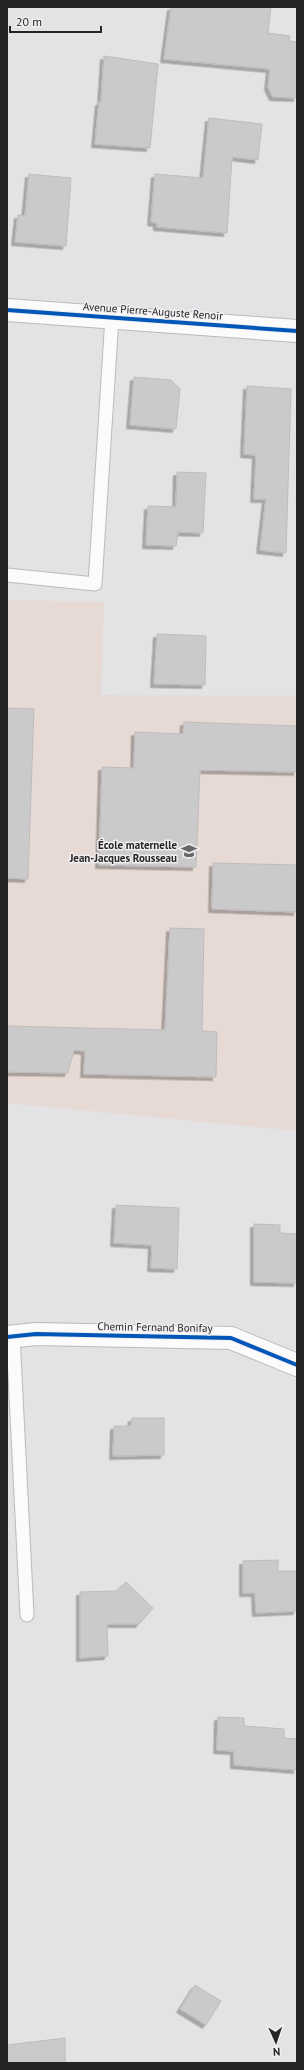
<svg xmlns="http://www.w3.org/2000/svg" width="304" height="2070" font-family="'PT Sans',sans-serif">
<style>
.education{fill:#e7dad5}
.building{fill:#cbcacb;stroke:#bebcbe;filter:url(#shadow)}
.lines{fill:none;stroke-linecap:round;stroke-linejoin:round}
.lane-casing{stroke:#bbbabc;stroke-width:15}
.street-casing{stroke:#bbbabc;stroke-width:24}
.secondary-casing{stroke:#bbbabc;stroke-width:24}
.lane{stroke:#fbfbfb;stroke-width:13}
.street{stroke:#fbfbfb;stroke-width:22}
.secondary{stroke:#fbfbfb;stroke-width:22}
.cycleway-casing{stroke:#f1eef2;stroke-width:6}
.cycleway{stroke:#0057b8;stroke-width:4}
.labels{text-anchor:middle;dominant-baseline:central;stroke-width:3;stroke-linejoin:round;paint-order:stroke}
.street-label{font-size:11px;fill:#262526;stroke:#f1eef2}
.poi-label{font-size:11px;font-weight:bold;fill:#262526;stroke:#f1eef2;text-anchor:end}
</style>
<defs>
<filter id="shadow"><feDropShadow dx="-3.5" dy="3.5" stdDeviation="0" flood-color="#0004"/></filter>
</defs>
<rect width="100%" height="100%" fill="#e3e2e4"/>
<path class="education" d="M 7,600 L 104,602 L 101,695 L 297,696 L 297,1131 L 7,1103 Z"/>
<path class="building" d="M 171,7 L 271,7 L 268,33 L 290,36 L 289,41 L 297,42 L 297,98 L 273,97 L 268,87 L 270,69 L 164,59 Z
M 104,56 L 158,64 L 150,148 L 95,144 L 99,102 L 101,102 Z
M 209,118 L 262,124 L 258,160 L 232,157 L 227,233 L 157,227 L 157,223 L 151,222 L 155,174 L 203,178 Z
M 29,174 L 71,178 L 66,246 L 15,242 L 18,215 L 25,216 Z
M 134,377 L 171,380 L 180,389 L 176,429 L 130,425 Z
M 247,386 L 291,389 L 286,553 L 260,550 L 266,499 L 254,499 L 256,455 L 244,454 Z
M 177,472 L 206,473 L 203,533 L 178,532 L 176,546 L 146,545 L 148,506 L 176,507 Z
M 157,634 L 206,636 L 205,685 L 154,684 Z
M 7,708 L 34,709 L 28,879 L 7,878 Z
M 184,722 L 297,726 L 297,772 L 200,770 L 196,867 L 99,865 L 102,767 L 134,768 L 135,732 L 183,734 Z
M 213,863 L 297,865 L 297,912 L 212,909 Z
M 170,928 L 204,929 L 202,1031 L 217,1032 L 216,1077 L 84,1074 L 85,1051 L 74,1050 L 68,1073 L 7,1072 L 7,1026 L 165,1030 Z
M 116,1205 L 179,1208 L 177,1269 L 151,1268 L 152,1245 L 114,1243 Z
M 254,1224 L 280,1225 L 280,1233 L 297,1234 L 297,1283 L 254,1282 Z
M 132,1418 L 164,1418 L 164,1455 L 113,1456 L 114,1426 L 131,1426 Z
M 278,1560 L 278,1571 L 297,1571 L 297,1611 L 256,1613 L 255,1593 L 243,1593 L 243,1561 Z
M 126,1582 L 153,1608 L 139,1624 L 107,1624 L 108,1656 L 80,1658 L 80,1592 L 116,1591 Z
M 218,1717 L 244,1718 L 244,1726 L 284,1729 L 284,1738 L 297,1739 L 297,1770 L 234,1765 L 234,1751 L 217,1750 Z
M 195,1985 L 221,2001 L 206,2025 L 180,2009 Z
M 65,2038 L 65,2063 L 7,2063 L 7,2045 Z"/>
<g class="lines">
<defs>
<path id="lane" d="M 7,575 L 95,584 L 112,317
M 13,1336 L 27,1615"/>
<path id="street" d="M 7,1337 L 36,1334 L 231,1338 L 297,1365"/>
<path id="secondary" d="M 7,310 L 297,331"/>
</defs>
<use href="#lane" class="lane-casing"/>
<use href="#street" class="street-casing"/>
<use href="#secondary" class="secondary-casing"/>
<use href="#lane" class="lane"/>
<use href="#street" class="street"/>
<use href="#secondary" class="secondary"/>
<defs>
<path id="cycleway" d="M 7,310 L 297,331
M 7,1337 L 36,1334 L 231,1338 L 297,1365"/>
</defs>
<use href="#cycleway" class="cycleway-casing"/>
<use href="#cycleway" class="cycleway"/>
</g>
<defs>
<symbol id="school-bare" viewBox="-9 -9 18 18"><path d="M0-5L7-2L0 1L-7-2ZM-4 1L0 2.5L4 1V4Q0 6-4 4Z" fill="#686768" stroke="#f1eef2" stroke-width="2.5" paint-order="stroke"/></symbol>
</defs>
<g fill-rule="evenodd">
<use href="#school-bare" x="178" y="840" width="22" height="22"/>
</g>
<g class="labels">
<g class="street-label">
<text transform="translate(153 311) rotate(4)">Avenue Pierre-Auguste Renoir</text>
<text transform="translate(155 1327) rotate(1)">Chemin Fernand Bonifay</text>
</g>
<g class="poi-label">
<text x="177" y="845">École maternelle<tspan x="177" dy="13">Jean-Jacques Rousseau</tspan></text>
</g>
</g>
<rect width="304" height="2070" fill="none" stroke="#262526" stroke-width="16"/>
<g transform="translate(276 2042) rotate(177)" stroke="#f1eef2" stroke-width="3" paint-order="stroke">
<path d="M0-3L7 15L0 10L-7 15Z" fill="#262526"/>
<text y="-6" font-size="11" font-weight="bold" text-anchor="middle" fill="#262526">N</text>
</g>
<path d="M10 26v6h91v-6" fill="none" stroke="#262526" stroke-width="2"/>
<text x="16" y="26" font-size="12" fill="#262526" stroke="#f1eef2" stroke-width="3" paint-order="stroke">20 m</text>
</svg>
